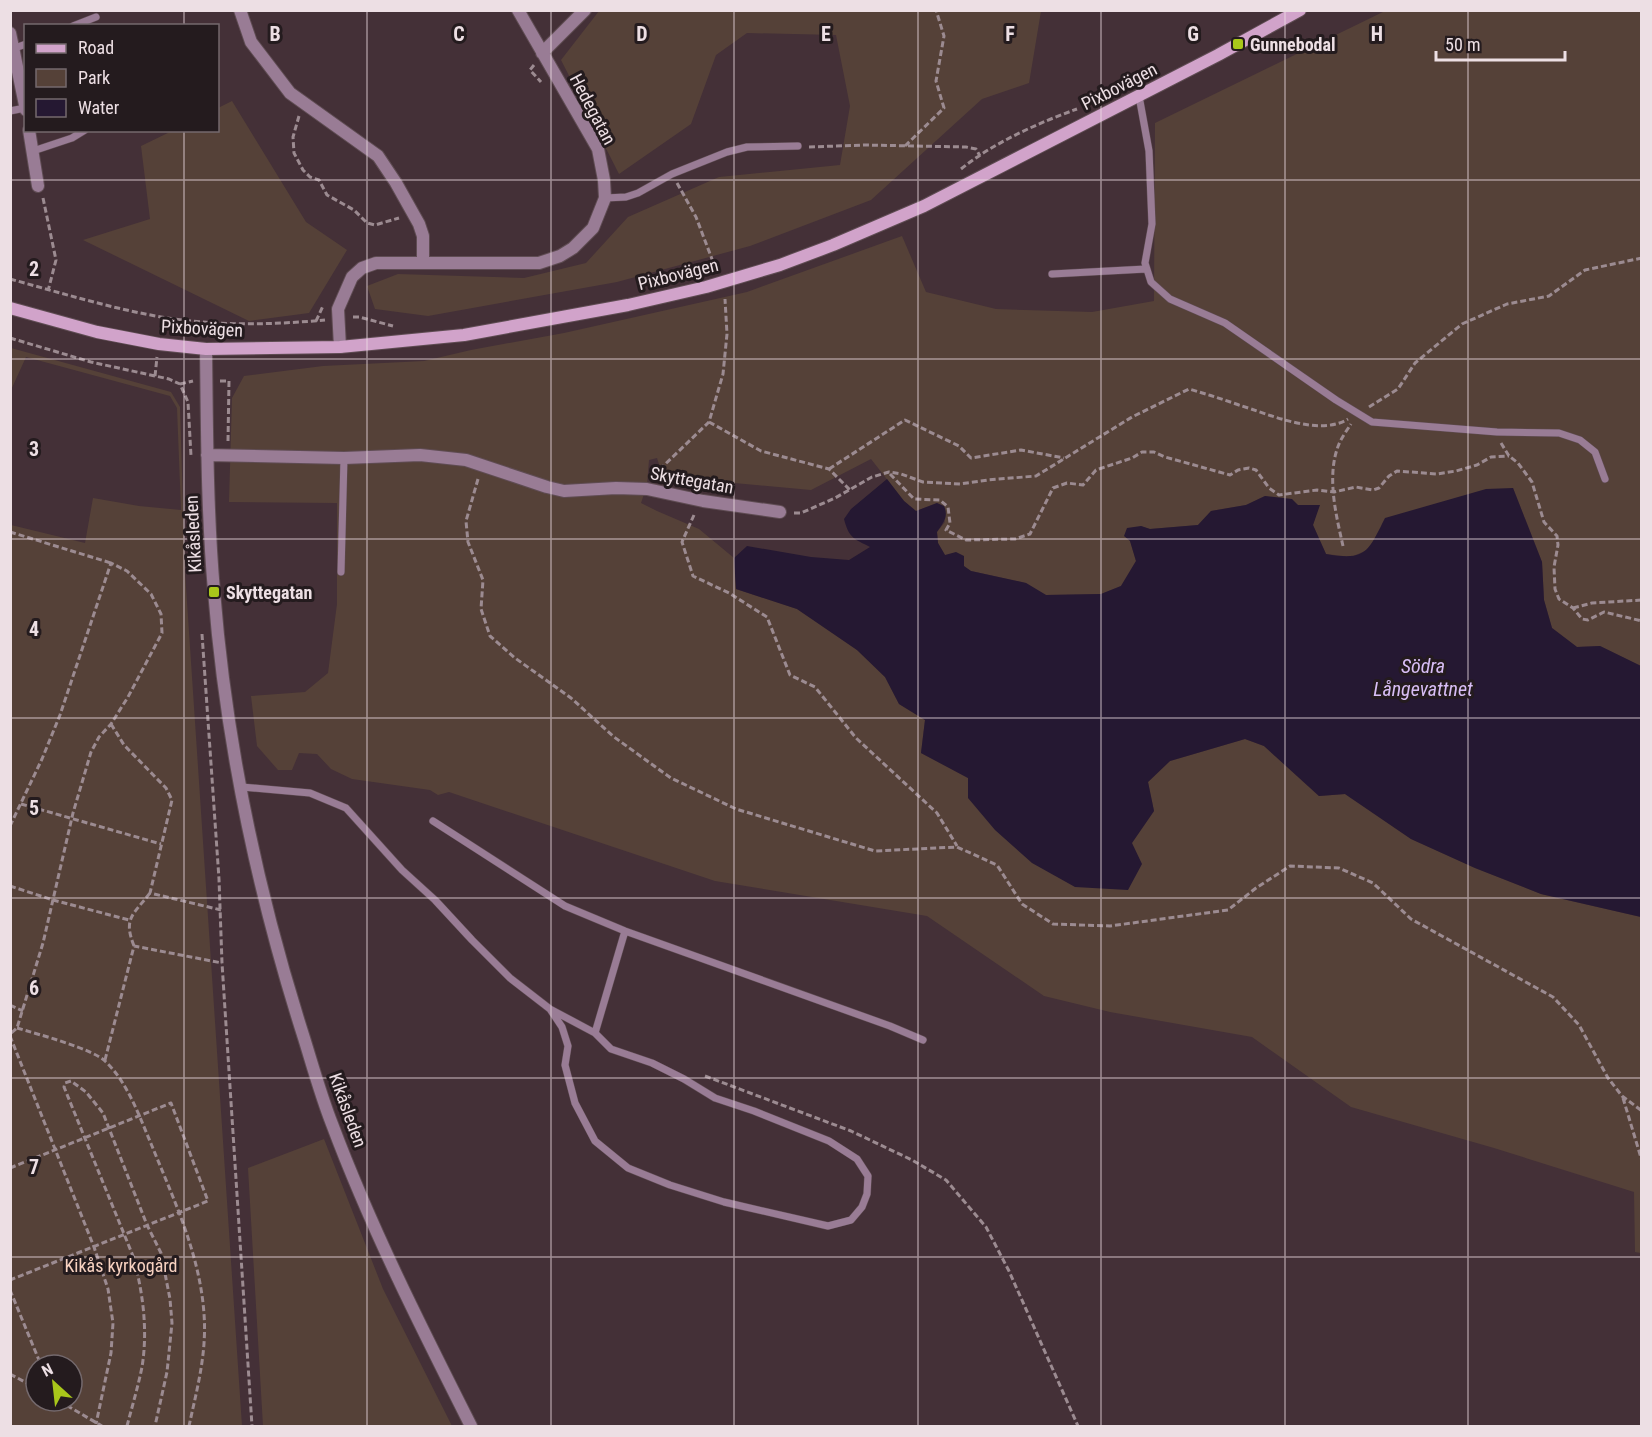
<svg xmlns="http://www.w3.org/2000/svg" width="1652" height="1437" font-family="'Roboto Condensed',sans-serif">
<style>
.green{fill:#554138;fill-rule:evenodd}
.water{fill:#251832}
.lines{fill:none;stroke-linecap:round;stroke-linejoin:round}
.lane-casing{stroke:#5f4c53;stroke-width:8}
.street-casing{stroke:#5f4c53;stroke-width:14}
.secondary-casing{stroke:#5f4c53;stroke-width:14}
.path{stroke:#9c8b91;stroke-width:3;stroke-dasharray:6 3;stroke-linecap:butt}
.lane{stroke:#997c95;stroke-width:7}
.street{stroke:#997c95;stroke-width:12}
.secondary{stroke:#d1a3ca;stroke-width:12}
.grid{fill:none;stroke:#eddfe4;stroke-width:1.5;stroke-opacity:0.55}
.poi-dot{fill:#a9c71a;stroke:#241b1e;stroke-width:2}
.labels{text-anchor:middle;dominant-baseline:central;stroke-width:6;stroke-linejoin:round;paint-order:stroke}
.poi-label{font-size:18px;font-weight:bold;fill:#eddfe4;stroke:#241b1e;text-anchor:start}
.street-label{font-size:18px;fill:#eddfe4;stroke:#241b1e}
.park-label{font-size:18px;fill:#f8d2c1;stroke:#241b1e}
.water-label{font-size:20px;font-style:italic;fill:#d8bef5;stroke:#241b1e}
.grid-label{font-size:20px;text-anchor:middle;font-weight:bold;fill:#eddfe4;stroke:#241b1e;stroke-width:6;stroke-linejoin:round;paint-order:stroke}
</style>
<rect width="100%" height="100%" fill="#443037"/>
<path class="green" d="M 599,11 L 599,10 L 1041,11 L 1029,83 L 982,99 L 871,200 L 750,246 L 617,282 L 428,316 L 375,309 L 367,286 L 398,274 L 524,278 L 586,263 L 628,217 L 719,177 L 840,165 L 850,106 L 836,35 L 747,33 L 716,55 L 691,124 L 619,174 L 561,60 Z
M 1385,11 L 1641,11 L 1641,666 L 1600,646 L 1577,647 L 1552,628 L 1544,600 L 1542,562 L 1513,488 L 1351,557 L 1326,554 L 1313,525 L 1319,505 L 1298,505 L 1265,496 L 1246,505 L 1211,511 L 1198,525 L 1150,529 L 1141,526 L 1130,541 L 1136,561 L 1121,586 L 1101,594 L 1046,595 L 1026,583 L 971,571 L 945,555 L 938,543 L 937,532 L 945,522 L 937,503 L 916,511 L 904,501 L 871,459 L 811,490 L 702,480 L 664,480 L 657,458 L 649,460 L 647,485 L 641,503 L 657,511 L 699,529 L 734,558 L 736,589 L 797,609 L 857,650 L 885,677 L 899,704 L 925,720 L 921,753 L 968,778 L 1131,844 L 1154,811 L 1148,782 L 1170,761 L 1245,739 L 1264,746 L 1319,796 L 1345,794 L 1411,839 L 1475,868 L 1541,894 L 1641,917 L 1641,1253 L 1635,1252 L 1634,1192 L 1494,1148 L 1351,1107 L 1252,1037 L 1110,1012 L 1044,996 L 927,916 L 715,881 L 449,792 L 438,795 L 430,790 L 352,779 L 331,769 L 317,754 L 299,753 L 292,770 L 278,770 L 257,746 L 251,696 L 305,692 L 328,673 L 337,604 L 337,503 L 229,502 L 232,398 L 244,376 L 323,366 L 424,361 L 471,350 L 564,333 L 747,292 L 902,236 L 926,292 L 996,309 L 1092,312 L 1154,301 L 1155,123 Z
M 232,101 L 306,222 L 347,250 L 309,313 L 249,321 L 83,240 L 150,219 L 141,146 L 172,131 L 218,130 L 218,108 Z
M 11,348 L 171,392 L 180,407 L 185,572 L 242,1426 L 11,1426 L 11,525 L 85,543 L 93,498 L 139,506 L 181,510 L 177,408 L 170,396 L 26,357 L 11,390 ZM 36,1365 L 72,1365 L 72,1401 L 36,1401 Z
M 324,1139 L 383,1289 L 452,1426 L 263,1426 L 248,1168 Z"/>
<path class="water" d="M 887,479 L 904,501 L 916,511 L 937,503 L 944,506 C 949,517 943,523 937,532 L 938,543 L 945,555 L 956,552 L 964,556 L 964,566 L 971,571 L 1026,583 L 1046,595 L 1101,594 L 1121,586 L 1136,561 L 1130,541 L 1124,536 L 1127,528 L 1141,526 L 1150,529 L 1198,525 L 1211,511 L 1246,505 L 1265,496 L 1292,499 L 1298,505 L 1320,505 L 1313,525 L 1326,554 C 1366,561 1368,552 1385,518 L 1486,489 L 1513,488 L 1542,562 L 1544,600 L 1552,628 L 1577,647 L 1600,646 L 1641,666 L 1641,917 L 1541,894 L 1475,868 L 1411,839 L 1345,794 L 1319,796 L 1264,746 L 1245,739 L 1170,761 L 1148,782 L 1154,811 L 1132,843 L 1142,864 L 1128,890 L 1075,887 L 1032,863 L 995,830 L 968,798 L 968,778 L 921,753 L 925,720 L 899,704 L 885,677 L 857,650 L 797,609 L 736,589 L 734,558 L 747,546 L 811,557 L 849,560 L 870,547 C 855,539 849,539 844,519 L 851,509 Z"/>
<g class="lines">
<defs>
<path id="lane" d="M 73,26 L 96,17
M 15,48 L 26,44
M 1139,96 L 1149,151 L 1152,224 L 1145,263 L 1151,282 L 1170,299 L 1225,323 L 1336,400 L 1372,422 L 1497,432 L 1559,433 L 1580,440 L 1595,452 L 1605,479
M 10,111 L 25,108
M 33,151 L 72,138 L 85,130
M 605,198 L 626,197 L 638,193 L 672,174 L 727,152 L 747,147 L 798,146
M 1052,274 L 1146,269
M 341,572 L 344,458
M 242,787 L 310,793 L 346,808 L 402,870 L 435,900 L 472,940 L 510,978 L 550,1009 L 595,1033 L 611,1049 L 652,1063 L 684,1079 L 715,1098 L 754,1111 L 829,1141 L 857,1159 L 868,1176 L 867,1194 L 862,1207 L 851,1220 L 828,1226 L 724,1202 L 670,1185 L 628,1168 L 595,1141 L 575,1103 L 565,1065 L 568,1046 L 562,1027 L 550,1009
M 433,821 L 565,906 L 625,931 L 890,1026 L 923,1040
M 595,1033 L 625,931"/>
<path id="street" d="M 240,10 L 251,42 L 290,93 L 378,156 L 396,183 L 419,224 L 423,236 L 423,262
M 10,33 L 26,110
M 542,53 L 585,10
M 29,130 L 38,186
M 340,347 L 338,309 L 352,277 L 362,268 L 376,263 L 539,263 L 560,256 L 573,248 L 593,228 L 605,198 L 604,180 L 598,149 L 518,10
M 206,349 C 207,430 207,511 214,591 C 226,743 258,894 304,1038 C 313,1067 321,1096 332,1124 C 371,1228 421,1327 471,1426
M 207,455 L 344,458 L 420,455 L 466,460 L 547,487 L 564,491 L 616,488 L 647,489 L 703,501 L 780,512"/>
<path id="secondary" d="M 10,308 L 97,332 L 159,344 L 206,349 L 340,347 L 464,335 L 628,305 L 706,287 L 780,265 L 833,245 L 924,206 L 1218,55 L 1300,10"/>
</defs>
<use href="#lane" class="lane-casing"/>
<use href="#street" class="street-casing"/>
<use href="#secondary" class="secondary-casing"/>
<path class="path" d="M 534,65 L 530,70 L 541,82
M 299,116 L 293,137 L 294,153 L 303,170 L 310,177 L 319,180 L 327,195 L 354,210 L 367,223 L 375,225 L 399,218
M 905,146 L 944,108 L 936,81 L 944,36 L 936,10
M 809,147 L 865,145 L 966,147 L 976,149 L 980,156
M 961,169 C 993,143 1038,123 1077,109
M 677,183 L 696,217 L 715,267
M 43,198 L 56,260 L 48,291
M 10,279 C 61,293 110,308 161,317 C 215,326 271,325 325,320
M 353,317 L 359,317 L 393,326
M 316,321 L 323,306
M 161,330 L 163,317
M 10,338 L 91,362 L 169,379 L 180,384 L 188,402 L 191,456
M 10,360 L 10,363
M 155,376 L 157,357
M 220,381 L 229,381 L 228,441 L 227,441
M 180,384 L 193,381
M 1369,407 L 1398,389 L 1415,363 L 1462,324 L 1507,304 L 1549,296 L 1585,270 L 1642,258
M 709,422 L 761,451 L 829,469 L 850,490
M 1501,443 L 1509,456 L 1518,463 L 1532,482 L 1544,522 L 1557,536 L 1558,545 L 1554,567 L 1555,589 L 1559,599 L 1573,608 L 1582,619 L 1588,620 L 1604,612 L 1642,621
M 829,469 L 905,420 L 959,446 L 971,458 L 1021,450 L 1064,458
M 890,474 L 914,499 L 940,500 L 948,507 L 950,523 L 946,530 L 966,540 L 1015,539 L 1030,534 L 1053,488 L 1067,483 L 1083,485 L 1096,470 L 1132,458 L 1142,452 L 1154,452 L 1165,457 L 1230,475 L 1238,470 L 1249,468 L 1256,470 L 1269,488 L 1279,495 L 1317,490 L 1334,492 L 1356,487 L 1373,490 L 1379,488 L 1389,476 L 1397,471 L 1437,474 L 1456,471 L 1477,465 L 1491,457 L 1509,456
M 656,477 L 656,473 L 709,422 L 723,374 L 727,334 L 725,299
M 478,479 L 466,521 L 468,542 L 483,580 L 481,609 L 490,636 L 515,658 L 571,698 L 614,737 L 671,778 L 736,809 L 875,851 L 957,847 L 997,865 L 1022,904 L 1053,924 L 1110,926 L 1228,910 L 1256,888 L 1290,866 L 1339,868 L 1373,883 L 1411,919 L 1553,997 L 1579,1025 L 1608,1078 L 1622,1096 L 1642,1111
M 794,513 L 801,513 L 835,498 L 872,477 L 889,472 L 901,474 L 923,482 L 960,484 L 988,480 L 1036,476 L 1132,417 L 1189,389 C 1206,394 1222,399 1239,405 C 1268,414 1319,437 1348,419
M 694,515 L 682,542 L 693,576 L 729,593 L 767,617 L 790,675 L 815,687 L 856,738 L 937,813 L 957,846
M 10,532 L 111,563
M 1343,546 C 1336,515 1326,475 1339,444 C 1342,437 1347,430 1351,424
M 1573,608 L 1592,603 L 1642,600
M 202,634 L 219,879 L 222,963 L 252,1426
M 111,724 L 124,745 L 166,788 L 172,800 L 150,893 L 221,910
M 21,804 L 161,844
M 10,826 L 42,759 L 60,715 L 111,563 L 127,571 L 151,594 L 161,614 L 162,633 L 128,697 L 111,724 L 99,737 L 91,752 L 73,813 L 43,943 L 17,1028 L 10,1034
M 10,886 L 53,900 L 129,920
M 134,946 C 123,918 133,915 150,893
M 10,1005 L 23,1011
M 17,1028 C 37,1034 94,1049 106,1062 C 128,1083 140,1118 152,1146 C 174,1200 200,1255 204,1314 C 207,1353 197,1389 189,1426
M 10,1036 L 94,1247 L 108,1289 L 113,1323 L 111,1353 L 96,1424
M 105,1060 L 134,946 L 222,963
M 705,1076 L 851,1131 L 912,1160 L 946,1180 L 986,1227 L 1009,1271 L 1078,1426
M 1623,1098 L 1642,1161
M 10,1168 L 171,1103 L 208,1201 L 10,1280
M 10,1290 L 41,1365
M 10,1374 L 36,1388
M 59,1401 L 102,1426
M 127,1426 C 132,1407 138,1387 142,1367 C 148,1330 143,1292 133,1256 L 64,1087 L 65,1083 L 71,1081 L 86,1092 L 103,1113 L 147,1225 L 161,1253 L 170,1299 L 172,1323 L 167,1372 L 155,1426"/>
<use href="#lane" class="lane"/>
<use href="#street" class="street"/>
<use href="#secondary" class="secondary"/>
</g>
<path class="grid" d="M 184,10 L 184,26M 367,10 L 367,1426M 551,10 L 551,1426M 734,10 L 734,1426M 918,10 L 918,1426M 1101,10 L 1101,1426M 1285,10 L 1285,1426M 1468,10 L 1468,1426M 184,130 L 184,1426M 10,180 L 1642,180M 10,359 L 1642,359M 10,539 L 1642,539M 10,718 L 1642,718M 10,898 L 1642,898M 10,1078 L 1642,1078M 10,1257 L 1642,1257"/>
<g class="poi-dot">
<rect x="1232" y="38" width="12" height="12" rx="3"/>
<rect x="208" y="586" width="12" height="12" rx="3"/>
</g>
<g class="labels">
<g class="poi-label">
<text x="1250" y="44">Gunnebodal</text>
<text x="226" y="592">Skyttegatan</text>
</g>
<g class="street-label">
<text transform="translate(1119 86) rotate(-27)">Pixbovägen</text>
<text transform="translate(593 109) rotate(62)">Hedegatan</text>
<text transform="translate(678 274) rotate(-14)">Pixbovägen</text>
<text transform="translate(202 328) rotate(3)">Pixbovägen</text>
<text transform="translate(692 480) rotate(10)">Skyttegatan</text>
<text transform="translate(193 534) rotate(-93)">Kikåsleden</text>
<text transform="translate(348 1110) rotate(70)">Kikåsleden</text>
</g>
<g class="park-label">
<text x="121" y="1265">Kikås kyrkogård</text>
</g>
<g class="water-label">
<text x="1423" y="666">Södra<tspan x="1423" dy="23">Långevattnet</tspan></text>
</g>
</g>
<g class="grid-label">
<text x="275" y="41">B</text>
<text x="459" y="41">C</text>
<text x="642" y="41">D</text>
<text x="826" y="41">E</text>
<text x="1010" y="41">F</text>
<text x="1193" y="41">G</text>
<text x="1377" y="41">H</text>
<text x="34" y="276">2</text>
<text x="34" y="456">3</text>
<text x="34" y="636">4</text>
<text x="34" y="815">5</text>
<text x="34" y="995">6</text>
<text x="34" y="1174">7</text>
</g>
<rect width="1652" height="1437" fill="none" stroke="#eddfe4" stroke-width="24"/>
<rect x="24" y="24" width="195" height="108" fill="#241b1e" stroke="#74696d" stroke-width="1.5"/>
<rect x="36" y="44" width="30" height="9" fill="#d1a3ca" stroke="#74696d" stroke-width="1.5"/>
<text x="78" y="54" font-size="18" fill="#eddfe4">Road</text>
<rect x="36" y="69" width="30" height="18" fill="#554138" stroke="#74696d" stroke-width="1.5"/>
<text x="78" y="84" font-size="18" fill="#eddfe4">Park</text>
<rect x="36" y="99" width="30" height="18" fill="#251832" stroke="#74696d" stroke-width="1.5"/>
<text x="78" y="114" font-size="18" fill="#eddfe4">Water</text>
<g transform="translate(54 1383) rotate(333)"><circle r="28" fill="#241b1e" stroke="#74696d" stroke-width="1.5"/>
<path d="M0-4.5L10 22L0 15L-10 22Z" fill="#a9c71a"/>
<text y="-9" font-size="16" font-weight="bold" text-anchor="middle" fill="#eddfe4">N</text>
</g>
<path d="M1436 51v9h129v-9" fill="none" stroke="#eddfe4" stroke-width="3"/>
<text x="1445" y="51" font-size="18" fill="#eddfe4" stroke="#241b1e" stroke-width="4.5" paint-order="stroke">50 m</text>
</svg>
